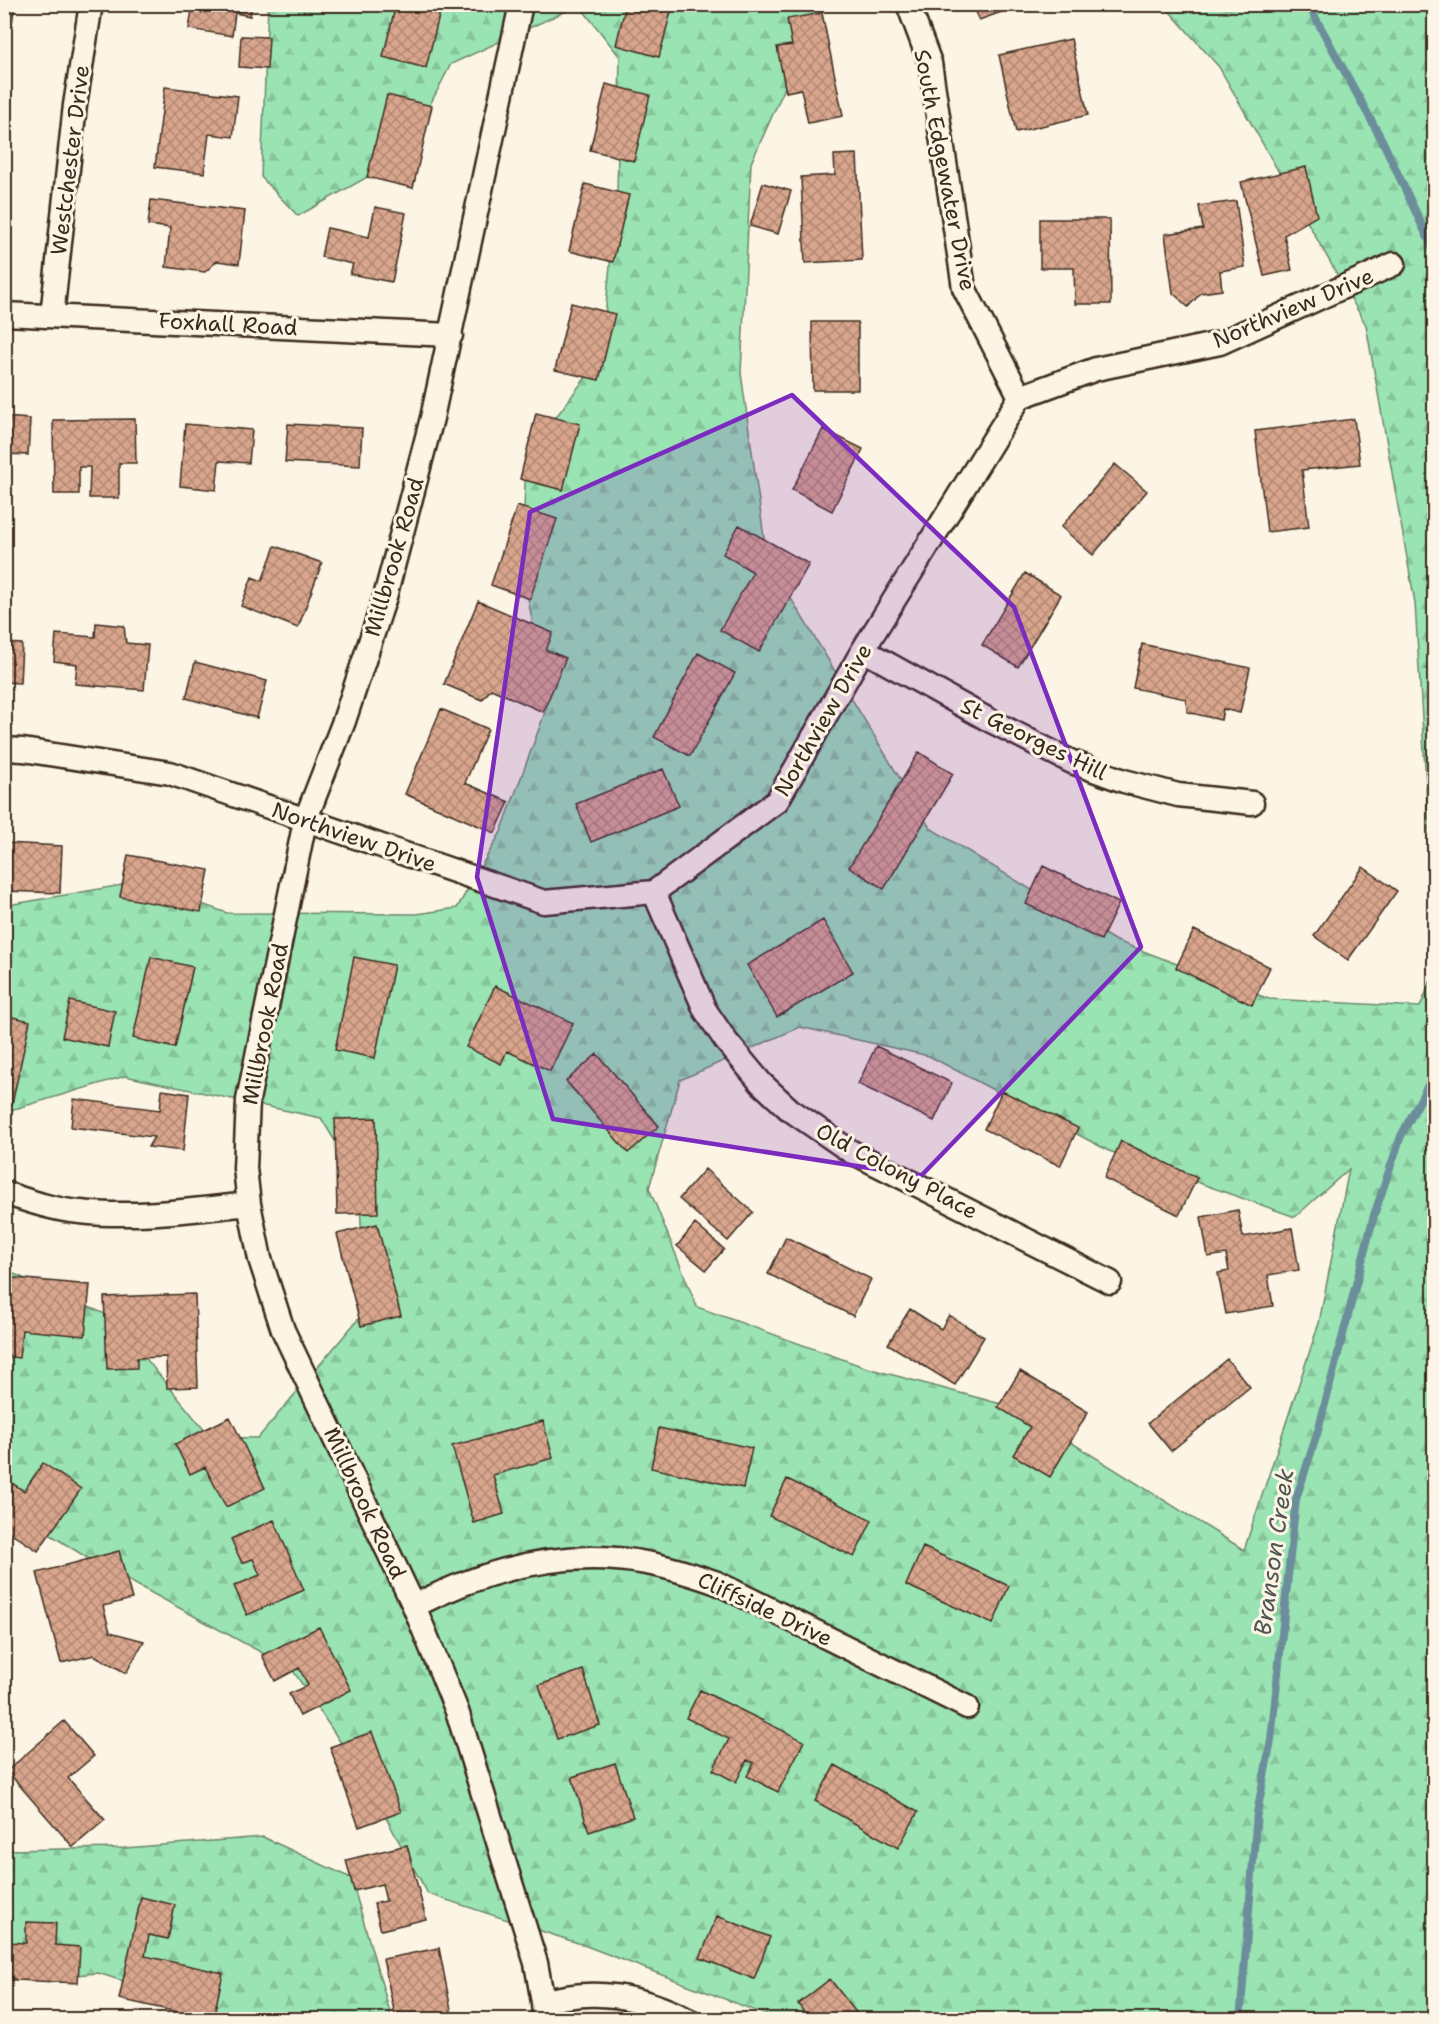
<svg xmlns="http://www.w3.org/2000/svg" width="1439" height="2024" font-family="'Shantell Sans',sans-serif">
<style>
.forest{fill:url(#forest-firs);stroke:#6a8769;stroke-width:1.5;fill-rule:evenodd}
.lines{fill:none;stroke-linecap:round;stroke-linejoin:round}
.stream{stroke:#6c8e9b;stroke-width:8}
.building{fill:url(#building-cross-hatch);stroke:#3b2a1e;stroke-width:1.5}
.minor-casing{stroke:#3b2a1e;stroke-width:27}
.minor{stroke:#fcf5e5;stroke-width:22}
.marked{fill:#7b2cbf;fill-opacity:0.2;stroke:#7b2cbf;stroke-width:4.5;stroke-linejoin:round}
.labels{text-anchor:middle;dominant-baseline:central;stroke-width:6;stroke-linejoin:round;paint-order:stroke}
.street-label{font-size:22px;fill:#3b2a1e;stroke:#fcf5e5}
.water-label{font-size:24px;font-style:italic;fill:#505452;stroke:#fcf5e5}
</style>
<defs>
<pattern id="forest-firs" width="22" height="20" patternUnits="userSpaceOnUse" patternTransform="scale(1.5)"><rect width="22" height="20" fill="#9ae4b4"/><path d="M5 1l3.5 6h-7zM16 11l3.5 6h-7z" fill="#86c49a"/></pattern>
<pattern id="building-cross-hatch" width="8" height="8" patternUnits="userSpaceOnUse" patternTransform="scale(1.5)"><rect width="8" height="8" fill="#d9a68d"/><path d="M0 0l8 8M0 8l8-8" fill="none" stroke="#b18773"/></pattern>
</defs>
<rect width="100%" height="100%" fill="#fcf5e5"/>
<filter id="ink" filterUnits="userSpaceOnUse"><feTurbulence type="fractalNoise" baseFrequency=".0167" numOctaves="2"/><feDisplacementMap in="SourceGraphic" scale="12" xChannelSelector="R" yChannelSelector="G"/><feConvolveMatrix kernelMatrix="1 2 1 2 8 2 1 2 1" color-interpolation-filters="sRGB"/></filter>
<g filter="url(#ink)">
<path class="forest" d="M 268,5 L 822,5 L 751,163 L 741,373 L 767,559 L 930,828 L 1114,940 L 1269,999 L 1420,1007 L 1434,973 L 1434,2019 L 777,2019 L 581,1944 L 428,1894 L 361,1773 L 292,1669 L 89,1559 L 5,1506 L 5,1270 L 112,1317 L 210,1437 L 258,1438 L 365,1311 L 359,1180 L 321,1118 L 125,1076 L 5,1112 L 5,908 L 14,904 L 139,882 L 227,913 L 417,914 L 457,908 L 501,832 L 547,707 L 522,563 L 526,457 L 601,357 L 617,194 L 620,57 L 579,5 L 451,64 L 403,157 L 298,216 L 261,177 ZM 800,1027 L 929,1056 L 1109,1151 L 1295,1217 L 1349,1169 L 1319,1323 L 1244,1550 L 1016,1408 L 867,1368 L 697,1307 L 649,1188 L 680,1080 Z
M 1164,5 L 1434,5 L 1434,915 L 1415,603 L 1366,325 L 1219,67 Z
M 263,1837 L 351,1878 L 392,2019 L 241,2019 L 98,1973 L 5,1981 L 4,1850 L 125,1848 Z"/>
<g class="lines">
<path class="stream" d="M 1308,4 L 1383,142 L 1434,251
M 1240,2020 L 1257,1813 L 1271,1740 L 1296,1499 L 1318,1431 L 1374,1215 L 1401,1136 L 1434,1074"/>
</g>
<path class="building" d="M 4,4 L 15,4 L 12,23 L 4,22 Z
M 193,4 L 252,4 L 250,16 L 235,13 L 232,36 L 189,29 Z
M 396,4 L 442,4 L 426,68 L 383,57 Z
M 626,4 L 673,4 L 659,57 L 616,45 Z
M 973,4 L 1024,4 L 979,20 Z
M 822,13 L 843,116 L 808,123 L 801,89 L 786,92 L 777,47 L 792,45 L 787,19 Z
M 241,36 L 269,37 L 267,69 L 239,67 Z
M 1071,39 L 1088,115 L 1016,132 L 999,55 Z
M 606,84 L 650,95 L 634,161 L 590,150 Z
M 165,87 L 238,96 L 233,137 L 209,134 L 204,173 L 155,167 Z
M 387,95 L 432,106 L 413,188 L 367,177 Z
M 857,154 L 862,260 L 805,263 L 801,177 L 835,175 L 834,155 Z
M 1306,167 L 1317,216 L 1284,235 L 1292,270 L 1264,276 L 1241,182 Z
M 763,183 L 791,191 L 778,234 L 750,226 Z
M 585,184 L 629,195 L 613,262 L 569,251 Z
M 151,200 L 245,211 L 239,264 L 217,261 L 205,272 L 166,267 L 170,228 L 148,225 Z
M 1236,201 L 1245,267 L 1220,271 L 1222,290 L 1201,293 L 1188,307 L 1173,293 L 1165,234 L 1203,229 L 1199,206 Z
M 375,207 L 406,213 L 392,282 L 350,274 L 353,264 L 321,257 L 327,228 L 369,237 Z
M 1040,219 L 1110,219 L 1111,304 L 1075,304 L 1074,268 L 1040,268 Z
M 571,303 L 615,314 L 599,380 L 555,370 Z
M 812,322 L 858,322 L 858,390 L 813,390 Z
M 536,413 L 580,424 L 563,490 L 520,479 Z
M 4,417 L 30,419 L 28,455 L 4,454 Z
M 135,419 L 136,463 L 119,463 L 119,498 L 89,498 L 90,467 L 79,467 L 79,494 L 54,494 L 53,420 Z
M 1354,419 L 1360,464 L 1302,470 L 1309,527 L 1267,532 L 1255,431 Z
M 185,424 L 252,430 L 249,463 L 219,461 L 216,490 L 180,486 Z
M 288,424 L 362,428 L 360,466 L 285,462 Z
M 823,429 L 863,449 L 832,511 L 792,490 Z
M 1115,464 L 1147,491 L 1093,555 L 1061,527 Z
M 517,506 L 557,519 L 530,599 L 491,585 Z
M 739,525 L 809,564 L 759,652 L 720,630 L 753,572 L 723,554 Z
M 275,546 L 322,563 L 298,628 L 241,606 L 252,577 L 262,581 Z
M 1025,573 L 1061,595 L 1018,667 L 982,645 Z
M 478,601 L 553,633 L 546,650 L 566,658 L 543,712 L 491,689 L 482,700 L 444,684 Z
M 96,623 L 124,626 L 126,643 L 148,645 L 144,690 L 75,684 L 77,664 L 54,661 L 56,634 L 95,637 Z
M 4,643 L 22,644 L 20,683 L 4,682 Z
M 1142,644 L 1250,668 L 1240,713 L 1223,709 L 1221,720 L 1187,712 L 1186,699 L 1133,688 Z
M 698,653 L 735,673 L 690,756 L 654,737 Z
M 195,662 L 267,681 L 257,718 L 186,698 Z
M 441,709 L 488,729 L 465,783 L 509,802 L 495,833 L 405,794 Z
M 919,752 L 953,774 L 884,889 L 849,867 Z
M 663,769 L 679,806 L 591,842 L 576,804 Z
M 4,843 L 62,846 L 60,893 L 4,891 Z
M 128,855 L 209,870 L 201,912 L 120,897 Z
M 1043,866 L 1119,903 L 1101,940 L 1026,904 Z
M 1363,867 L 1397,891 L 1348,960 L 1314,936 Z
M 823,920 L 853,972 L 777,1017 L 747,965 Z
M 1194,930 L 1270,967 L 1252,1005 L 1176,968 Z
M 151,957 L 193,967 L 175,1048 L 133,1038 Z
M 354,957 L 394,965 L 375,1058 L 335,1050 Z
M 495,986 L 573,1023 L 550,1071 L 507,1051 L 501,1064 L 466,1047 Z
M 70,1001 L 115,1011 L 108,1047 L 62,1037 Z
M 4,1015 L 30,1021 L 12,1104 L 4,1102 Z
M 876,1046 L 952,1083 L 934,1121 L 858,1084 Z
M 597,1054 L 659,1126 L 628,1153 L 566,1081 Z
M 162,1090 L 189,1094 L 183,1151 L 148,1147 L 154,1137 L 71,1127 L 74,1099 L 160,1110 Z
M 1002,1091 L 1078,1128 L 1060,1166 L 984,1129 Z
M 376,1118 L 378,1213 L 337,1214 L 335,1119 Z
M 1121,1141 L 1197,1178 L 1179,1215 L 1104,1178 Z
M 705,1169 L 753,1212 L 728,1241 L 679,1199 Z
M 1238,1210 L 1243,1237 L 1292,1228 L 1299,1270 L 1268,1275 L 1273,1306 L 1226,1314 L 1218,1273 L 1229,1271 L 1226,1254 L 1208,1257 L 1201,1217 Z
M 377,1224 L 401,1316 L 361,1326 L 337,1234 Z
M 695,1224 L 724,1249 L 706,1270 L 677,1246 Z
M 786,1237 L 871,1279 L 853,1316 L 768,1274 Z
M 4,1277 L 90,1285 L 85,1336 L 22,1330 L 19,1358 L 4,1356 Z
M 195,1294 L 198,1387 L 167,1388 L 166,1357 L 137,1358 L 137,1368 L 107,1369 L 104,1297 Z
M 910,1309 L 941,1329 L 949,1315 L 984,1337 L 955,1385 L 888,1344 Z
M 1227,1359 L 1250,1387 L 1171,1451 L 1148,1423 Z
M 1020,1371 L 1088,1412 L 1050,1477 L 1013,1455 L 1030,1427 L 998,1407 Z
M 230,1417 L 265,1488 L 226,1507 L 205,1467 L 190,1474 L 175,1444 Z
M 543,1421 L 553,1458 L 493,1475 L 504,1514 L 474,1523 L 452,1446 Z
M 659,1428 L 752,1448 L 743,1488 L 651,1468 Z
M 43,1463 L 81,1489 L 38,1551 L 4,1528 L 4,1478 L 24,1491 Z
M 787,1479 L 872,1520 L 854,1557 L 769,1516 Z
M 274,1520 L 304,1590 L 247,1615 L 234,1586 L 260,1575 L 253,1559 L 242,1563 L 231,1539 Z
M 923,1547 L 1009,1586 L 993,1624 L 906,1585 Z
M 119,1551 L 132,1599 L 103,1606 L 110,1632 L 144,1641 L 126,1673 L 94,1655 L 61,1663 L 37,1573 Z
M 319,1627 L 351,1690 L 300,1716 L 289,1694 L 308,1685 L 299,1668 L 275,1681 L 262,1655 Z
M 583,1670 L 600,1725 L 557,1739 L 539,1685 Z
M 700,1690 L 804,1741 L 778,1792 L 747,1776 L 754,1763 L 747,1760 L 736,1782 L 713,1770 L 729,1739 L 686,1718 Z
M 64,1721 L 94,1756 L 68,1778 L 105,1820 L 73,1847 L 7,1771 Z
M 372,1732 L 401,1812 L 359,1827 L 330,1747 Z
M 615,1763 L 633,1817 L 589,1832 L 572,1777 Z
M 835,1765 L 918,1812 L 898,1848 L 815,1801 Z
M 407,1845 L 426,1919 L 381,1930 L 374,1904 L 386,1901 L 382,1884 L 354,1891 L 346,1860 Z
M 141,1897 L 175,1905 L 168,1939 L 149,1935 L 145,1956 L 223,1973 L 213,2020 L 119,1999 Z
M 717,1916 L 770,1937 L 754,1979 L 700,1958 Z
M 26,1922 L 56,1923 L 55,1945 L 80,1947 L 78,1983 L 16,1980 L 4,1974 L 4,1942 L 26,1943 Z
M 439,1948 L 453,2020 L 409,2020 L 409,2017 L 396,2020 L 383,1959 Z
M 830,1979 L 862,2020 L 810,2020 L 798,2004 Z"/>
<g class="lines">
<defs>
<path id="minor" d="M 521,4 L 432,418 L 385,597 L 344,721 L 305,821 L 248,1100 L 245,1168 L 249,1204 L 260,1259 L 283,1330 L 414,1606 L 457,1711 L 536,1963 L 543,2002 L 544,2020
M 908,4 L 930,63 L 964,288 L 1020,397
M 4,314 L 451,335
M 52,316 L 75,105 L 91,4
M 863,650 L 989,720 L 1072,762 L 1124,781 L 1178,795 L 1252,803
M 4,749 L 23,750 L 170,773 L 544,902 L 654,892 L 777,801 L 863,650 L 1020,397 L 1096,369 L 1220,343 L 1394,264
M 654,892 L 705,1010 L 726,1041 L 761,1083 L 789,1109 L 850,1151 L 1110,1282
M 4,1193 C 29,1201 54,1210 80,1212 C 136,1218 193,1210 249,1204
M 414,1606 C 486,1569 565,1548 646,1563 C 670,1567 694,1575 717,1583 L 967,1707
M 543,2002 C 595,1987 641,1996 688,2020"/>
</defs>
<use href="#minor" class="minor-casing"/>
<use href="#minor" class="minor"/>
</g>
</g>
<path class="marked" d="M 792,395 L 1014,607 L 1141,947 L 921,1176 L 553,1119 L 477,877 L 530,512 Z"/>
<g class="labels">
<g class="street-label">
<text transform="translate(70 160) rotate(-83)">Westchester Drive</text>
<text transform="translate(945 170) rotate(79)">South Edgewater Drive</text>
<text transform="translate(1293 308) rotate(-23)">Northview Drive</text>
<text transform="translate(228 324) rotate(3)">Foxhall Road</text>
<text transform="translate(394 557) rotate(-74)">Millbrook Road</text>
<text transform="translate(823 720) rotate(-60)">Northview Drive</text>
<text transform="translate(1034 739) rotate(26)">St Georges Hill</text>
<text transform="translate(354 837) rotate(19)">Northview Drive</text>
<text transform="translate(265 1024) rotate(-79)">Millbrook Road</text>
<text transform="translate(897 1171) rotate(28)">Old Colony Place</text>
<text transform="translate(365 1503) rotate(65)">Millbrook Road</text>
<text transform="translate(765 1609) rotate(25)">Cliffside Drive</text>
</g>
<g class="water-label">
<text transform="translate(1274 1552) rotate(-82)">Branson Creek</text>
</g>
</g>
<rect width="1439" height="2024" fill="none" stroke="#fcf5e5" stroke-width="24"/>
<rect x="12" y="12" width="1415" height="2000" fill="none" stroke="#3b2a1e" stroke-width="2" filter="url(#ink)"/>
</svg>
